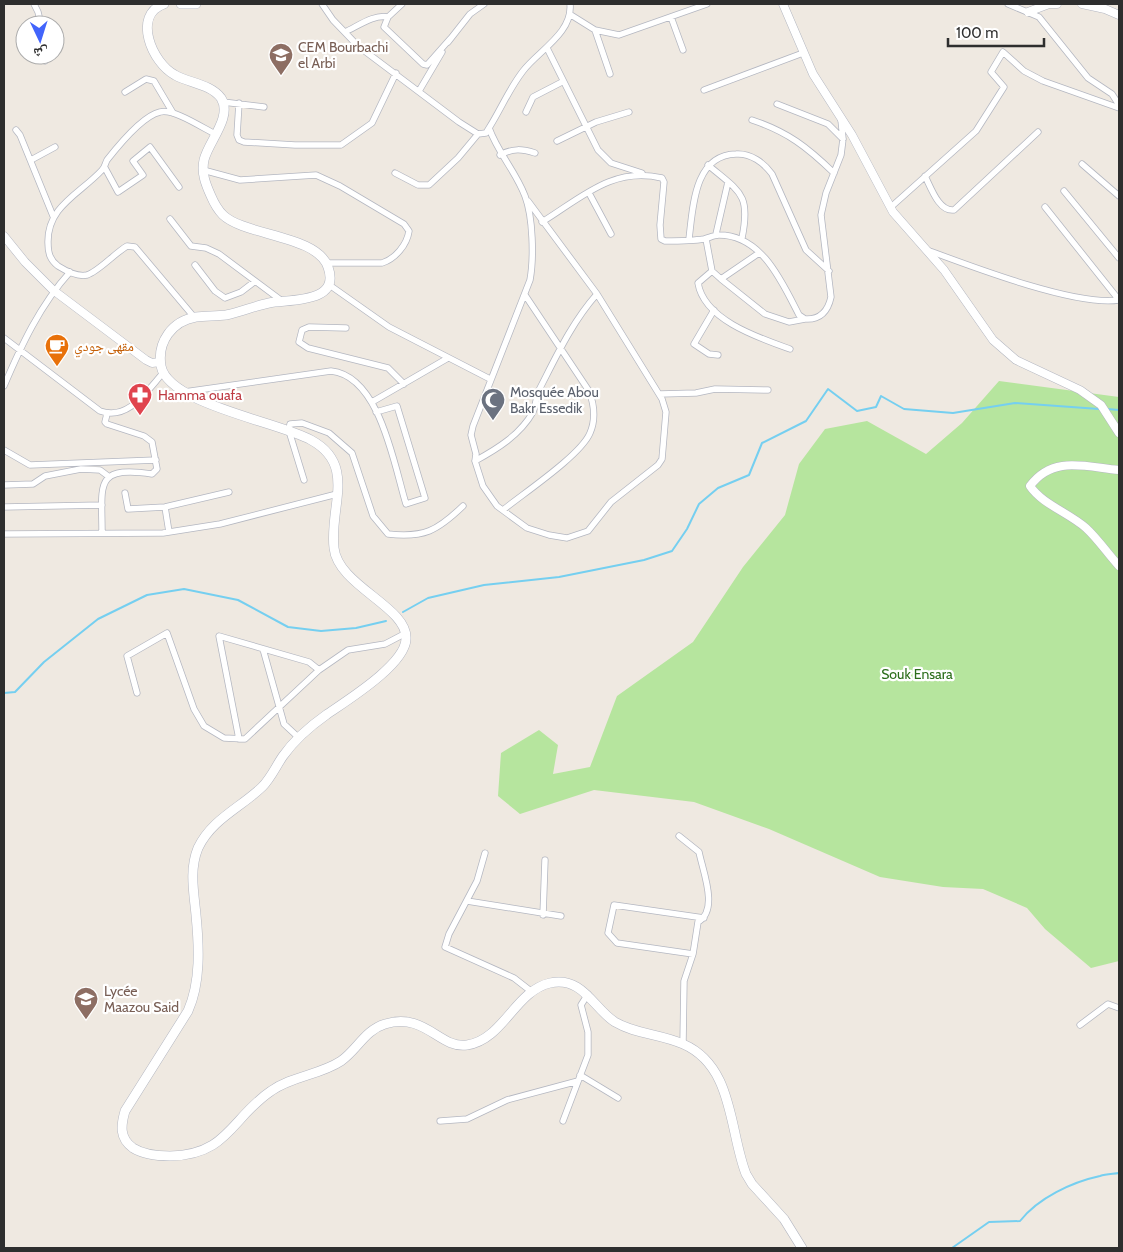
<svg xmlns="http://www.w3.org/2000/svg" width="1123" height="1252" font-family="Cabin,'Noto Naskh Arabic',sans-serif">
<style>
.green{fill:#b6e59e}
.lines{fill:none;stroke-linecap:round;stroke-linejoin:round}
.stream{stroke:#75cff0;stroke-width:2}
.minor-casing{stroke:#b4b7c1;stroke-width:7}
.tertiary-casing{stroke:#b4b7c1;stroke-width:9}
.secondary-casing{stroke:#b4b7c1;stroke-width:10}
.minor{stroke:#fff;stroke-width:5.5}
.tertiary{stroke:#fff;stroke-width:8}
.secondary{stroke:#fff;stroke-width:9}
.labels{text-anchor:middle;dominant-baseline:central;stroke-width:4.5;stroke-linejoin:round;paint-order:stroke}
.education-label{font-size:14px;fill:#785e54;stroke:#fff;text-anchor:start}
.food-label{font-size:14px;fill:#c56008;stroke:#fff;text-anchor:start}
.worship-label{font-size:14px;fill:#5b616d;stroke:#fff;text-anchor:start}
.health-label{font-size:14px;fill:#be3a42;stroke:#fff;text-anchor:start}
.park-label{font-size:14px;fill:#2c6e1b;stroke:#fff}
</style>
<rect width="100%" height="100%" fill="#efe9e1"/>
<path class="green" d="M 999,381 L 1119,397 L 1119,961 L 1091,968 L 1045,929 L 1027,908 L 983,889 L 943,887 L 880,877 L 769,829 L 694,802 L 594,790 L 520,814 L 498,796 L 501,753 L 539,730 L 558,745 L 553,774 L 590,767 L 617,696 L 693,642 L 743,567 L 785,515 L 799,464 L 825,429 L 867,421 L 926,454 L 962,423 Z"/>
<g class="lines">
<path class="stream" d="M 1107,409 L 1119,410
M 403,612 L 428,598 L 484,585 L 559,577 L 644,560 L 672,551 L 687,529 L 699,504 L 718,488 L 749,475 L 762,443 L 806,421 L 828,389 L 857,411 L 876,407 L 881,396 L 904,409 L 953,413 L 1015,403 L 1099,409
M 4,693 L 15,692 L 44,662 L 98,619 L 147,595 L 184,589 L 238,600 L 288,627 L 321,631 L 356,628 L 386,621
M 952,1248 L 989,1222 L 1020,1221 C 1038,1198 1072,1182 1100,1176 C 1106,1174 1113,1174 1119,1173"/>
<defs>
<path id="minor" d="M 34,4 L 38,12 L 41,25
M 322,4 L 333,20 L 358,46 L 459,122 L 478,134 L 486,133 L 489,128
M 402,4 L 388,17 L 384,27 L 423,64 L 427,65 L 450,39
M 570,4 C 573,33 538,51 523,71 C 509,89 501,109 489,128 C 498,153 516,172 525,196 C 533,217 534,258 530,280 L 473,426 L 471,435 L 476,454 L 475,461 L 483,486 L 497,506 L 527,528 L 549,535 L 567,538 L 588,531 L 611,502 L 658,465 L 662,459 L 666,412 L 662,399 L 597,294
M 1008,4 L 1039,17 L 1088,78 L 1112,94 L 1119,105
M 571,15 L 595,30 L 619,35 L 707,4
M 671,17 L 683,50
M 595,30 L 610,74
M 345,32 C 358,26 374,14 388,17
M 448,42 L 470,14 L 484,4
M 547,48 L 598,150 L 611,163 L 642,173
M 44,55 L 45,61
M 704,90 L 803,53
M 419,91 L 442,52
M 125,92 L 146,79 L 154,81 L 173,113
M 223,102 L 264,107
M 239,103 L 237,135 L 239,140 L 244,142 L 295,145 L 341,145 L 372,123 L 396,73
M 777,104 L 828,124 L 843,139
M 526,112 L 533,97 L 562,82
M 752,120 C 788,132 807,147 834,173
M 16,130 L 20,135 L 53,216
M 557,141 L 596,122 L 629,112
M 500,155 C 513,148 522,149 535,153
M 31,160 L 55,147
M 1082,164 L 1119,196
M 708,165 C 740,192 751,194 742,238
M 105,168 L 118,192 L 143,175 L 133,161 L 150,147 L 179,187
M 203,170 L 240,180 L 316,175 L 340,186 L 404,224 L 409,231 C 407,245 395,259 382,263 L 327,263
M 395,173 L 418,185 L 429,185 L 458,158 L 478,134
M 925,176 C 931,188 939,212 954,210 L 1038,132
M 1064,191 L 1119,258
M 589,193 L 611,234
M 891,207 L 976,131 L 1004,87 L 991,72 L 1003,52 L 1024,71 L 1043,81 L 1119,108
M 170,219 L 191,246 L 206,248 L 219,254 L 282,301
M 542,222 C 581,198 613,166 662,178 L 664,182 L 660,225 L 661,239 L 665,241 C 678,241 692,241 704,239 C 709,238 714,235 719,235 C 762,235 782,282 799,315 L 805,319 C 820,320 828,311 831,297 L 821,215 L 826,193 L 841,155 L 843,139 L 841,120
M 716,234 L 728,182
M 689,239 C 693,207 694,155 736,154 C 751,153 764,163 772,174 L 806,250 L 829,271
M 706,239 L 712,271 L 721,279 L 765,314 L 789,322 L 805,319
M 927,250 C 970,266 1077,307 1119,300 L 1045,207
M 195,265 L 215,291 L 225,298 L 241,292 L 254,282
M 712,271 L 698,283 C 704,320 759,338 790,349
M 721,279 L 759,253
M 328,284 L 389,327 L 490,379
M 714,310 L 694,344 L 709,354 L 718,355
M 194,317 L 135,247 L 127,246 C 115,253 98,272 87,275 C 78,277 66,271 58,266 C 50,260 48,253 48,243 C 47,206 80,194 102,170 C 105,167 105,164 107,160 C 118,146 142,116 160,112 C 173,108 203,128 215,134
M 346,328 L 309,327 L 302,330 L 299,342 L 308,348 L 388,368 L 404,384
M 4,338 L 100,411 C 128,421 146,392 163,373
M 4,386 C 21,346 40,305 70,272
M 184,392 L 331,371 C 380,376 394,465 406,504 L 425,498 L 397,406 L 376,412
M 660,394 L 696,393 L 715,389 L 768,390
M 372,402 L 448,358
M 4,450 L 30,465 L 156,460
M 475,461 C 497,449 520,435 533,412 C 536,405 536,397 539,390 C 556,357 572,322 597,294 L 528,201
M 304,480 L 289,431 L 290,424 L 302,423 L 329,433 L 352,453 L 373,516 L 388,534 C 424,538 437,531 463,506
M 4,485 L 33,484 L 45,476 L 81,469 L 100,470 L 108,476
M 125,493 L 128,509 L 165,507 L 229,492
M 4,507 L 102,505
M 165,507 L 169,532
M 503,510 C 524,493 581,455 590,433 C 596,419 594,404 589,391 L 525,295
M 102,532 C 102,485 94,465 152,474 L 157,469 L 152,442 L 144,436 L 107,424 L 105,422 L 107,414
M 4,534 L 163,533 L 220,524 L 337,494
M 263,649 L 284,724 L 298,737
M 319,670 L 348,650 L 385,644 L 406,633
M 137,693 L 127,656 L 167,633 L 194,709 L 204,726 L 224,738 L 245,739 L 319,670 L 309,662 L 219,636 L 239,739
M 679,836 L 699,852 C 703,872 719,910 698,922 L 693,954 L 684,981 L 683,1043
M 485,853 L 477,881 L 449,934 L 445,947 L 514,978 L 532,992
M 467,901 L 561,916
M 543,915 L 545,860
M 693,954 L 617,943 L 608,933 L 614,905 L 704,918
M 1080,1025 L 1108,1004 L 1119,1008
M 580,1075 L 618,1098
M 440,1121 L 467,1119 L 507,1100 L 578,1081
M 563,1121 L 588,1055 L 588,1032 L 581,1005 L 588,994"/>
<path id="tertiary" d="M 783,4 L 813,74 L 852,135 L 893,212 L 944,270 L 993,340 L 1016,360 L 1080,390 L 1101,405 L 1119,433
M 1082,4 L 1105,9 L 1119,15
M 1028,12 L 1049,4 L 1057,4
M 4,236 L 25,262 L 53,290 L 146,360 L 152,363 L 160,362
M 1119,470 C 1085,467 1053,455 1030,486 C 1042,504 1069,513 1086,528 C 1098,539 1108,554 1119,566"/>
<path id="secondary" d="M 164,4 C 132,15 152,63 175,75 C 189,83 211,84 221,98 C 233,117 208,142 204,160 C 201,173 206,185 211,196 C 214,203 218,210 223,215 C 245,236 317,235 328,267 C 341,304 289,299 269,303 C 254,306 241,312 226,315 C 216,316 206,316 196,317 C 172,321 157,342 161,366 C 168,404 279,422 311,440 C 357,465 329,507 334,548 C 338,586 408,607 406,639 C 405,665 346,701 326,715 C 309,727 295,739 283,756 C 276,766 271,778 262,787 C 240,808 212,819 198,848 C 189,870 194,893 196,915 C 199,946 201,982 188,1011 L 125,1111 C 121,1125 119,1138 133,1148 C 144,1155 157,1156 170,1156 C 228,1155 231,1118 271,1091 C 292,1076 320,1075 341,1061 C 357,1050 365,1030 385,1024 C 426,1012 439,1049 467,1045 C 503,1040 515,991 550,983 C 583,976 593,1008 615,1022 C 635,1034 661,1034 683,1044 C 734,1066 729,1131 746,1174 L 752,1184 L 784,1219 L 802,1248
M 181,4 L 196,4"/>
</defs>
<use href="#minor" class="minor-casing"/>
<use href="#tertiary" class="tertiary-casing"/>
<use href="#secondary" class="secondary-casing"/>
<use href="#minor" class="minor"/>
<use href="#tertiary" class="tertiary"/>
<use href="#secondary" class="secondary"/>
</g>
<defs>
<symbol id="school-pin" viewBox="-11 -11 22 30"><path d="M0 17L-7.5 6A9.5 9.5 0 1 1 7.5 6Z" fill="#8d6e63" stroke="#fff"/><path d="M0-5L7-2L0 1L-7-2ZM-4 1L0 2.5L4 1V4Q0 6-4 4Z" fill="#fff"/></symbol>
<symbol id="cafe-pin" viewBox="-11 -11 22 30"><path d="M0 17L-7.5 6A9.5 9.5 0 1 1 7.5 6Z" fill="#e8710a" stroke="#fff"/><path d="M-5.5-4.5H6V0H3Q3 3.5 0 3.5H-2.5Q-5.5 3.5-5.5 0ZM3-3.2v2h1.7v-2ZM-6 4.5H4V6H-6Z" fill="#fff"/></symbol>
<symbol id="pharmacy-pin" viewBox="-11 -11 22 30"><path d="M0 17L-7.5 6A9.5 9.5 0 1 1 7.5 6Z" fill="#e0444e" stroke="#fff"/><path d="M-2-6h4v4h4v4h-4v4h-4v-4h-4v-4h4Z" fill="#fff"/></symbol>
<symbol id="mosque-pin" viewBox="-11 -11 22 30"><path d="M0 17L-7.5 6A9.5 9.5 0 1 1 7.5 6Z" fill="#6b7280" stroke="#fff"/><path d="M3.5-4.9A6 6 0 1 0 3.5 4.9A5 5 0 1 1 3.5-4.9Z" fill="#fff"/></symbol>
</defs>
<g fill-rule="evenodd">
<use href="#school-pin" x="267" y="41" width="28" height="38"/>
<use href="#cafe-pin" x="43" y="332" width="28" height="38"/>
<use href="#pharmacy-pin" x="126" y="381" width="28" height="38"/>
<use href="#mosque-pin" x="479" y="386" width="28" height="38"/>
<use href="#school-pin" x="72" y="985" width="28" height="38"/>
</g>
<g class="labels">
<g class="education-label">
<text x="298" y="47">CEM Bourbachi<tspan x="298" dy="16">el Arbi</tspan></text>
<text x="104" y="991">Lycée<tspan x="104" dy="16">Maazou Said</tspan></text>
</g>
<g class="food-label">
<text x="74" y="346">مقهى جودي</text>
</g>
<g class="worship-label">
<text x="510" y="392">Mosquée Abou<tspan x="510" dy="16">Bakr Essedik</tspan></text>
</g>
<g class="health-label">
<text x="158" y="395">Hamma ouafa</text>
</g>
<g class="park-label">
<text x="917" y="674">Souk Ensara</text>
</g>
</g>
<rect width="1123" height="1252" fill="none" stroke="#2e2e2e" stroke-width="10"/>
<g transform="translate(40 40) rotate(176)"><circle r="24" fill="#ffffff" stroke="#ababab"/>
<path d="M0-4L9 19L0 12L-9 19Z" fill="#4264fb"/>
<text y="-8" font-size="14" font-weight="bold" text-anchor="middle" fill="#2e2e2e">ش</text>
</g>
<path d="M948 38v8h96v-8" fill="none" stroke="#2e2e2e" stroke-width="2.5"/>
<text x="956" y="38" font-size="15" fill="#2e2e2e" stroke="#ffffff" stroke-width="4" paint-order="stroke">100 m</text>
</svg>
